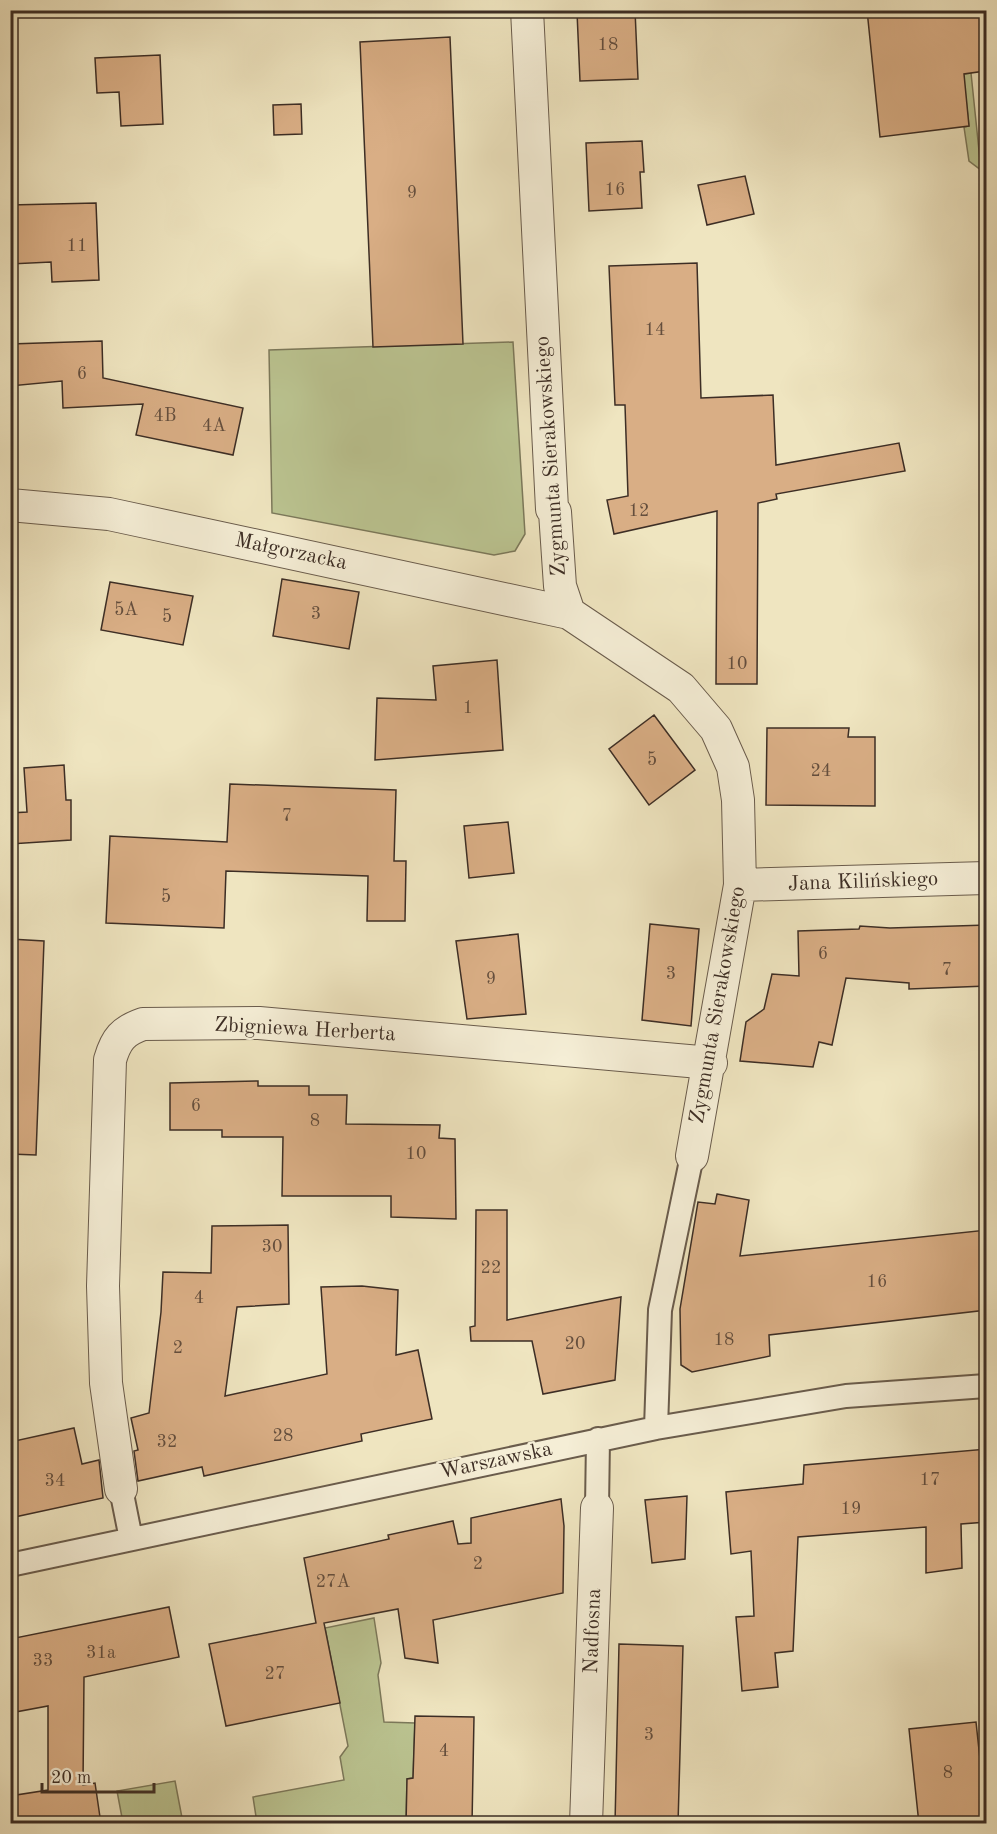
<svg xmlns="http://www.w3.org/2000/svg" width="997" height="1834" font-family="'Old Standard TT',serif">
<style>
.green{fill:#bbc491;stroke:#7c795b;stroke-width:1.5}
.building{fill:#d9ae85;stroke:#3d2e25;stroke-width:1.5}
.lines{fill:none;stroke-linecap:round;stroke-linejoin:round}
.pedestrian-casing{stroke:#6a5c4c;stroke-width:26}
.minor-casing{stroke:#6a5c4c;stroke-width:34}
.pedestrian{stroke:#f5eed6;stroke-width:22}
.minor{stroke:#f5eed6;stroke-width:32}
.labels{text-anchor:middle;dominant-baseline:central;stroke-width:5;stroke-linejoin:round;paint-order:stroke}
.number-label{font-size:18px;fill:#644e3d}
.street-label{font-size:21px;fill:#3d2e25;stroke:#f5eed6}
</style>
<rect width="100%" height="100%" fill="#efe5c0"/>
<filter id="stains"><feTurbulence type="fractalNoise" baseFrequency=".00333" numOctaves="4"/><feColorMatrix values="0 0 0 0 .2 0 0 0 0 .09 0 0 0 0 .02 0 0 0 .5 -.17"/></filter>
<radialGradient id="worn" r=".72"><stop offset=".6" stop-color="#630" stop-opacity="0"/><stop offset="1" stop-color="#630" stop-opacity=".3"/></radialGradient>
<path class="green" d="M 971,73 L 981,170 L 969,161 L 964,127 L 969,126 L 963,74 Z
M 513,342 L 525,534 L 515,551 L 494,555 L 272,513 L 269,350 Z
M 374,1618 L 381,1663 L 378,1675 L 384,1722 L 415,1723 L 413,1778 L 407,1779 L 406,1823 L 257,1823 L 253,1797 L 344,1780 L 340,1757 L 348,1746 L 325,1628 Z
M 175,1781 L 183,1823 L 123,1823 L 117,1791 Z"/>
<path class="building" d="M 635,10 L 638,79 L 580,81 L 577,12 Z
M 867,10 L 981,10 L 985,71 L 964,74 L 969,126 L 880,137 Z
M 450,37 L 463,344 L 373,347 L 360,42 Z
M 160,55 L 163,124 L 121,126 L 119,92 L 97,93 L 95,58 Z
M 301,104 L 302,134 L 274,135 L 273,105 Z
M 642,141 L 644,172 L 640,172 L 642,208 L 589,211 L 586,143 Z
M 745,176 L 754,214 L 707,225 L 698,185 Z
M 96,203 L 99,280 L 52,282 L 51,262 L 10,264 L 10,205 Z
M 697,263 L 701,398 L 773,395 L 776,465 L 899,443 L 905,471 L 776,494 L 777,499 L 758,503 L 757,684 L 716,684 L 717,511 L 614,534 L 607,500 L 628,496 L 625,405 L 615,405 L 609,266 Z
M 102,341 L 103,378 L 243,408 L 233,455 L 136,435 L 143,404 L 63,408 L 62,381 L 10,386 L 10,344 Z
M 282,579 L 359,592 L 349,649 L 273,636 Z
M 110,582 L 193,596 L 183,645 L 101,630 Z
M 497,660 L 503,750 L 375,760 L 377,698 L 436,700 L 433,666 Z
M 654,715 L 695,770 L 649,805 L 609,749 Z
M 767,728 L 849,728 L 848,737 L 875,737 L 875,806 L 766,805 Z
M 64,765 L 66,800 L 71,800 L 71,840 L 10,844 L 10,813 L 27,812 L 24,768 Z
M 230,784 L 396,790 L 394,861 L 406,861 L 405,921 L 367,921 L 368,876 L 226,871 L 224,928 L 106,923 L 110,836 L 227,842 Z
M 508,822 L 514,873 L 469,878 L 464,826 Z
M 650,924 L 699,929 L 691,1026 L 642,1020 Z
M 987,925 L 987,986 L 909,989 L 909,983 L 846,978 L 832,1045 L 819,1042 L 813,1067 L 740,1061 L 746,1022 L 764,1009 L 772,974 L 799,976 L 798,931 L 859,929 L 860,926 L 890,928 Z
M 518,934 L 526,1014 L 467,1019 L 456,941 Z
M 10,939 L 44,941 L 36,1155 L 10,1154 Z
M 258,1081 L 258,1086 L 309,1086 L 309,1095 L 347,1095 L 346,1124 L 440,1125 L 439,1138 L 455,1139 L 456,1219 L 391,1217 L 391,1196 L 282,1196 L 283,1137 L 222,1137 L 222,1130 L 170,1130 L 170,1083 Z
M 717,1194 L 749,1200 L 740,1256 L 987,1230 L 987,1310 L 769,1335 L 770,1356 L 692,1372 L 681,1365 L 680,1309 L 698,1202 L 715,1204 Z
M 476,1210 L 507,1210 L 507,1320 L 621,1297 L 615,1380 L 543,1394 L 532,1341 L 471,1341 L 470,1327 L 475,1326 Z
M 288,1225 L 289,1304 L 237,1307 L 225,1396 L 327,1374 L 321,1287 L 362,1286 L 398,1290 L 396,1355 L 418,1350 L 432,1419 L 361,1434 L 362,1441 L 204,1476 L 202,1467 L 138,1481 L 134,1451 L 138,1450 L 131,1418 L 149,1413 L 161,1312 L 163,1272 L 211,1273 L 212,1226 Z
M 74,1428 L 82,1464 L 99,1460 L 103,1498 L 10,1518 L 10,1442 Z
M 987,1449 L 987,1522 L 961,1524 L 962,1568 L 926,1573 L 926,1527 L 798,1537 L 793,1651 L 775,1653 L 778,1687 L 742,1691 L 736,1617 L 754,1616 L 751,1551 L 731,1554 L 726,1492 L 803,1484 L 804,1465 Z
M 687,1496 L 685,1559 L 652,1563 L 645,1500 Z
M 561,1499 L 564,1526 L 563,1593 L 433,1620 L 438,1663 L 405,1658 L 398,1609 L 324,1623 L 340,1703 L 226,1726 L 209,1644 L 316,1623 L 304,1558 L 389,1539 L 388,1535 L 453,1521 L 458,1544 L 471,1543 L 471,1518 Z
M 169,1607 L 179,1657 L 84,1677 L 83,1785 L 95,1783 L 101,1824 L 14,1824 L 10,1796 L 48,1790 L 48,1706 L 10,1713 L 10,1639 Z
M 619,1644 L 683,1646 L 678,1824 L 615,1824 Z
M 415,1716 L 474,1717 L 472,1824 L 406,1824 L 407,1779 L 413,1778 Z
M 976,1722 L 987,1824 L 919,1824 L 909,1729 Z"/>
<g class="lines">
<defs>
<path id="pedestrian" d="M 656,1428 L 660,1310 L 692,1156
M 121,1489 L 131,1539
M 597,1508 L 598,1439
M 10,1565 L 656,1428 L 846,1396 L 986,1386"/>
<path id="minor" d="M 527,10 L 552,509 L 555,512 L 560,586 L 569,613 L 681,688 L 716,729 L 733,767 L 738,800 L 740,885 L 692,1156
M 10,505 L 109,514 L 569,613
M 740,885 L 986,878
M 121,1489 L 106,1383 L 103,1286 L 110,1060 C 116,1039 123,1031 143,1024 L 259,1023 L 711,1063
M 586,1824 L 597,1508"/>
</defs>
<use href="#pedestrian" class="pedestrian-casing"/>
<use href="#minor" class="minor-casing"/>
<use href="#pedestrian" class="pedestrian"/>
<use href="#minor" class="minor"/>
</g>
<g class="labels">
<g class="number-label">
<text x="608" y="45">18</text>
<text x="615" y="190">16</text>
<text x="412" y="193">9</text>
<text x="77" y="246">11</text>
<text x="655" y="330">14</text>
<text x="82" y="374">6</text>
<text x="165" y="416">4B</text>
<text x="214" y="426">4A</text>
<text x="639" y="511">12</text>
<text x="126" y="610">5A</text>
<text x="316" y="614">3</text>
<text x="167" y="617">5</text>
<text x="737" y="664">10</text>
<text x="468" y="708">1</text>
<text x="652" y="760">5</text>
<text x="821" y="771">24</text>
<text x="287" y="816">7</text>
<text x="166" y="897">5</text>
<text x="823" y="954">6</text>
<text x="947" y="970">7</text>
<text x="671" y="974">3</text>
<text x="491" y="979">9</text>
<text x="196" y="1106">6</text>
<text x="315" y="1121">8</text>
<text x="416" y="1154">10</text>
<text x="272" y="1247">30</text>
<text x="491" y="1268">22</text>
<text x="877" y="1282">16</text>
<text x="199" y="1298">4</text>
<text x="724" y="1340">18</text>
<text x="575" y="1344">20</text>
<text x="178" y="1348">2</text>
<text x="283" y="1436">28</text>
<text x="167" y="1442">32</text>
<text x="930" y="1480">17</text>
<text x="55" y="1481">34</text>
<text x="851" y="1509">19</text>
<text x="478" y="1564">2</text>
<text x="333" y="1582">27A</text>
<text x="101" y="1653">31a</text>
<text x="43" y="1661">33</text>
<text x="275" y="1674">27</text>
<text x="649" y="1735">3</text>
<text x="444" y="1751">4</text>
<text x="948" y="1773">8</text>
</g>
<g class="street-label">
<text transform="translate(551 456) rotate(-94)">Zygmunta Sierakowskiego</text>
<text transform="translate(291 552) rotate(12)">Małgorzacka</text>
<text transform="translate(863 882) rotate(-2)">Jana Kilińskiego</text>
<text transform="translate(718 1005) rotate(-80)">Zygmunta Sierakowskiego</text>
<text transform="translate(305 1030) rotate(3)">Zbigniewa Herberta</text>
<text transform="translate(496 1461) rotate(-12)">Warszawska</text>
<text transform="translate(593 1631) rotate(-88)">Nadfosna</text>
</g>
</g>
<rect width="997" height="1834" fill="none" stroke="#efe5c0" stroke-width="36"/>
<rect x="12" y="12" width="973" height="1810" fill="none" stroke="#3d2e25" stroke-width="3"/>
<rect x="18" y="18" width="961" height="1798" fill="none" stroke="#3d2e25" stroke-width="1.5"/>
<path d="M42 1783v9h112v-9" fill="none" stroke="#3d2e25" stroke-width="3"/>
<text x="51" y="1783" font-size="18" fill="#3d2e25" stroke="#f5eed6" stroke-width="4.5" paint-order="stroke">20 m</text>
<rect width="100%" height="100%" filter="url(#stains)"/>
<rect width="100%" height="100%" fill="url(#worn)"/>
</svg>
